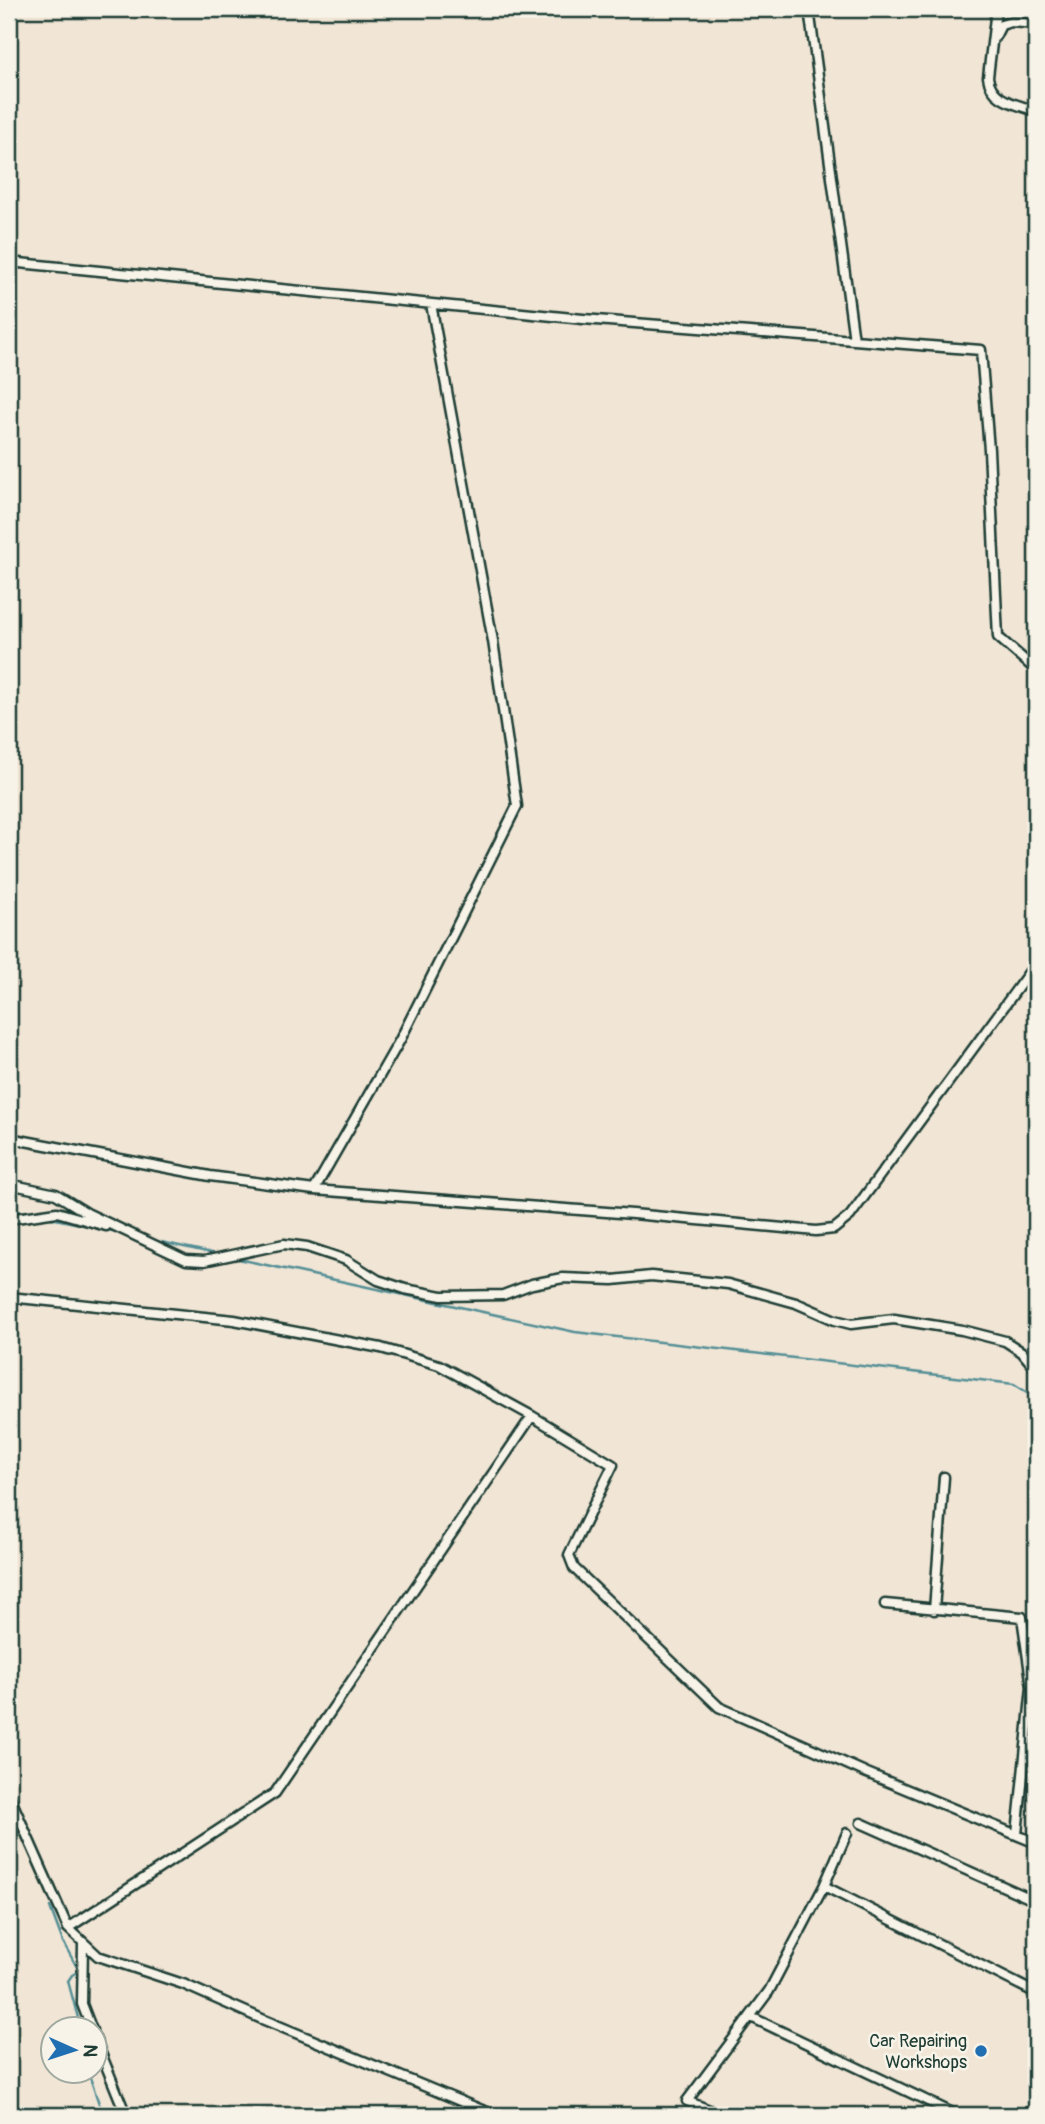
<svg xmlns="http://www.w3.org/2000/svg" width="1045" height="2124" font-family="Pangolin,sans-serif">
<style>
.lines{fill:none;stroke-linecap:round;stroke-linejoin:round}
.stream{stroke:#558f96;stroke-width:2.5}
.street-casing{stroke:#1f3d34;stroke-width:13}
.street{stroke:#f7f3e8;stroke-width:8}
.poi-dot{fill:#1f6fb2;stroke:#f7f3e8;stroke-width:2.5}
.labels{text-anchor:middle;dominant-baseline:central;stroke-width:5;stroke-linejoin:round;paint-order:stroke}
.poi-label{font-size:18px;fill:#1f3d34;stroke:#f7f3e8;text-anchor:end}
</style>
<rect width="100%" height="100%" fill="#f1e5d5"/>
<filter id="ink" filterUnits="userSpaceOnUse"><feTurbulence type="fractalNoise" baseFrequency=".0143" numOctaves="2"/><feDisplacementMap in="SourceGraphic" scale="14" xChannelSelector="R" yChannelSelector="G"/><feConvolveMatrix kernelMatrix="1 2 1 2 8 2 1 2 1" color-interpolation-filters="sRGB"/></filter>
<g filter="url(#ink)">
<g class="lines">
<path class="stream" d="M 9,1209 L 29,1213
M 46,1217 L 122,1233
M 152,1240 L 221,1255
M 234,1258 L 575,1332 L 1014,1384 L 1036,1398
M 50,1907 L 63,1942 L 79,1971 L 72,1975 L 68,1981 L 78,2018 L 69,2023 L 72,2030
M 88,2072 L 103,2115"/>
<defs>
<path id="street" d="M 809,9 L 854,340 L 981,350 L 989,450 L 998,637 L 1036,670
M 996,9 L 988,77 C 991,101 1016,104 1036,111
M 995,37 L 1001,25 L 1011,22 L 1036,24
M 9,262 L 583,319 L 854,340
M 431,304 L 493,641 L 517,806 L 400,1040 L 314,1190 L 633,1214 L 816,1231 L 834,1229 L 850,1216 L 1036,963
M 9,1138 L 210,1176 L 314,1190
M 9,1184 L 56,1194 L 87,1213 L 186,1260 L 204,1261 L 284,1244 L 307,1247 L 346,1260 L 378,1280 L 405,1289 L 442,1296 L 503,1295 L 532,1284 L 563,1278 L 613,1280 L 651,1276 L 728,1284 L 796,1303 L 835,1320 L 851,1324 L 894,1319 L 962,1330 L 1005,1341 L 1022,1352 L 1036,1369
M 9,1219 L 57,1212 L 106,1226
M 9,1297 L 234,1320 L 381,1348 L 439,1365 L 532,1416 L 613,1465 L 569,1555 L 574,1568 L 719,1707 L 867,1773 L 1036,1843
M 885,1604 L 1022,1617 L 1032,1687 L 1017,1834
M 934,1610 L 944,1477
M 9,1795 L 68,1928 L 98,1956 L 183,1984 L 262,2019 L 494,2115
M 861,1823 L 1036,1901
M 824,1886 L 1036,1993
M 68,1928 L 275,1793 L 532,1416
M 83,1944 L 82,2004 L 92,2030
M 751,2017 L 957,2115
M 94,2036 L 126,2115
M 722,2115 L 687,2101 L 769,1991 L 824,1886 L 847,1833"/>
</defs>
<use href="#street" class="street-casing"/>
<use href="#street" class="street"/>
</g>
</g>
<circle class="poi-dot" cx="981" cy="2051" r="7"/>
<g class="labels">
<g class="poi-label">
<text x="967" y="2041">Car Repairing<tspan x="967" dy="21">Workshops</tspan></text>
</g>
</g>
<rect width="1045" height="2124" fill="none" stroke="#f7f3e8" stroke-width="35"/>
<rect x="18" y="18" width="1010" height="2089" fill="none" stroke="#1f3d34" stroke-width="2.5" filter="url(#ink)"/>
<g transform="translate(74 2050) rotate(93)"><circle r="33" fill="#f7f3e8" stroke="#a1aaa0" stroke-width="2"/>
<path d="M0-5L12 26L0 18L-12 26Z" fill="#1f6fb2"/>
<text y="-10" font-size="19" font-weight="bold" text-anchor="middle" fill="#1f3d34">N</text>
</g>
</svg>
